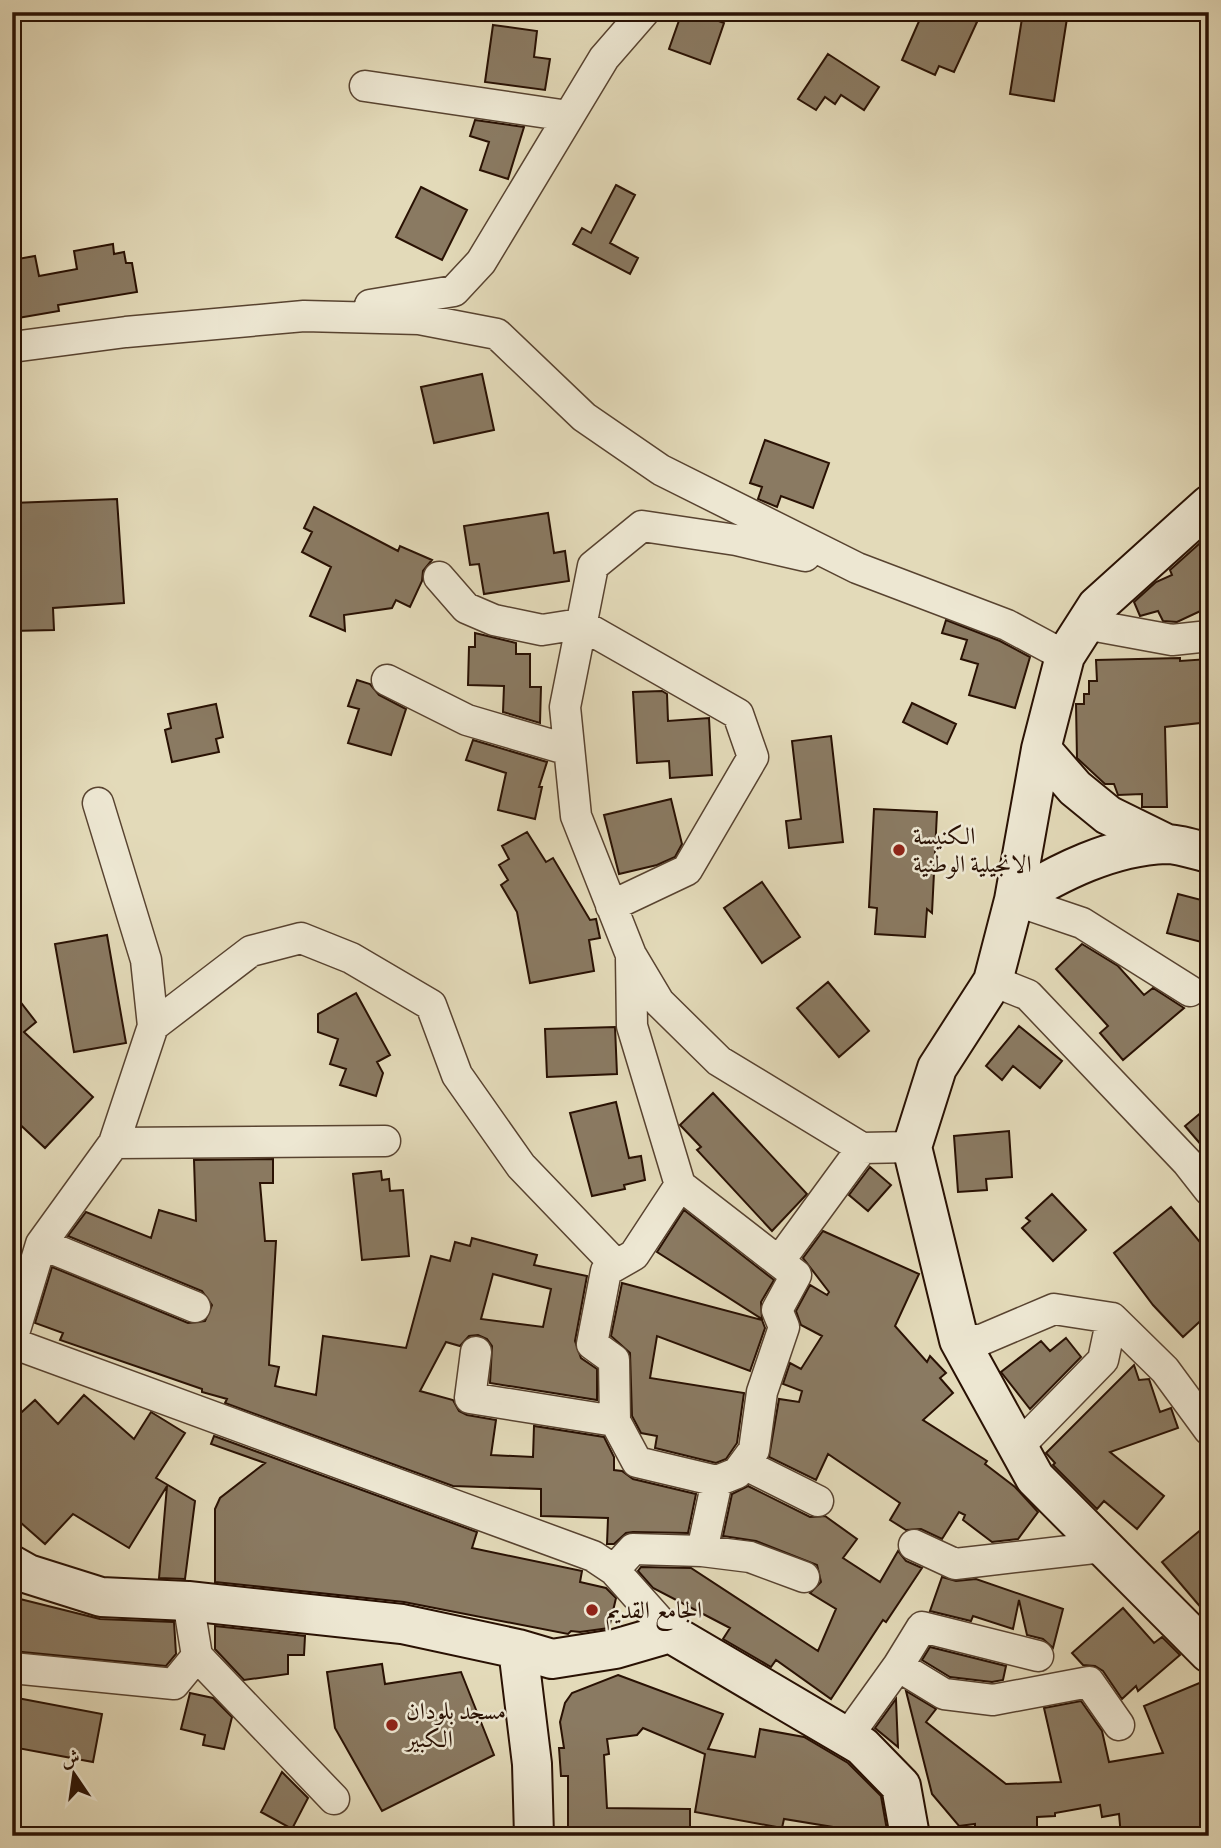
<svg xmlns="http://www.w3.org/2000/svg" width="1221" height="1848" font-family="'IM FELL Double Pica',Amiri,serif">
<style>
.building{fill:#8a7a62;stroke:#291103;stroke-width:2;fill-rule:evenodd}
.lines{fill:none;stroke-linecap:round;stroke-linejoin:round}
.street-casing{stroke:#584330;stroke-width:33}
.secondary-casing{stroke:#291103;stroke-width:42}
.street{stroke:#ede7d2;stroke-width:30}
.secondary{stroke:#ede7d2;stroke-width:38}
.poi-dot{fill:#8f2418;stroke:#ede7d2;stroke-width:2.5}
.labels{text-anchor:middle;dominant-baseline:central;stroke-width:5;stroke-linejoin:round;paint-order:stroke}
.poi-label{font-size:24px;fill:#291103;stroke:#ede7d2;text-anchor:start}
</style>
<rect width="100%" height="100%" fill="#e3dab9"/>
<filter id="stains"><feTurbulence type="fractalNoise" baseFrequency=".00286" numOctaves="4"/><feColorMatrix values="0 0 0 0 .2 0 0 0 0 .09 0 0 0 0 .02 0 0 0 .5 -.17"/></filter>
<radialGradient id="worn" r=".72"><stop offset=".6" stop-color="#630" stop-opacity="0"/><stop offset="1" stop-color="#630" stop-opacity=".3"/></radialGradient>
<path class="building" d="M 682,12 L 695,12 L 724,23 L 710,64 L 669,49 Z
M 923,12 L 955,12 L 977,22 L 954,72 L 939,66 L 935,75 L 902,60 Z
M 1023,12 L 1068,12 L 1054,101 L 1010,94 Z
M 493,25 L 537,31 L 534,57 L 550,59 L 545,90 L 485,82 Z
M 828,54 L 879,87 L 864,110 L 841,95 L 835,104 L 825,97 L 816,110 L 798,99 Z
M 475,120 L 524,127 L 508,179 L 480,170 L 489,142 L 470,136 Z
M 616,185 L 635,195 L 610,243 L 638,258 L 630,274 L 573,244 L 582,228 L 591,233 Z
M 421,187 L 467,210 L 442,260 L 396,237 Z
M 113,244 L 114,254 L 124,252 L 126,263 L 132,263 L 137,292 L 58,305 L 59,311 L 12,319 L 12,260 L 35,256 L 39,276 L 77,269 L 74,251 Z
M 482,374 L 494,430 L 434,443 L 421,387 Z
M 765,440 L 829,463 L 813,508 L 781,496 L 777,507 L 758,499 L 762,487 L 750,483 Z
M 117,499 L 124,603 L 53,608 L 54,630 L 12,631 L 12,503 Z
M 314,507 L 398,551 L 400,546 L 432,560 L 423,571 L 422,581 L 410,607 L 396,600 L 392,608 L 344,615 L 345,631 L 310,616 L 331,567 L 302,552 L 312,532 L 304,528 Z
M 548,513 L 554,553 L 565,551 L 569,581 L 484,594 L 479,564 L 470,565 L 464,526 Z
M 1209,535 L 1209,607 L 1177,622 L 1163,621 L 1158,611 L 1140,616 L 1134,602 L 1156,582 L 1172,575 L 1170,570 Z
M 946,620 L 1000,641 L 1030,657 L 1015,708 L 969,695 L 978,664 L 961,659 L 967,640 L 942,633 Z
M 475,633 L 516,643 L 516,654 L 530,654 L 530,687 L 541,687 L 540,723 L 503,712 L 504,686 L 468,685 L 469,647 L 475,647 Z
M 1180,658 L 1180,661 L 1209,659 L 1209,722 L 1165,727 L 1167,807 L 1142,807 L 1142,794 L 1118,795 L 1114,784 L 1105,784 L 1077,758 L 1076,704 L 1084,704 L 1084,694 L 1089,694 L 1089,681 L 1097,681 L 1096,660 Z
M 357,680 L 370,684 L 379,695 L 406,709 L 391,755 L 348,743 L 359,709 L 348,706 Z
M 662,691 L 667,694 L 668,721 L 709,718 L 712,775 L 670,778 L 669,761 L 637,763 L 633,692 Z
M 912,703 L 956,724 L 947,744 L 903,722 Z
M 216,704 L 223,737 L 216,739 L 219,752 L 172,762 L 165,730 L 171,728 L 168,714 Z
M 831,736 L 843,842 L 789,848 L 786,821 L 801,819 L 792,741 Z
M 473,740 L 547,762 L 539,787 L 542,787 L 535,819 L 498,810 L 506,773 L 466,760 Z
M 671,799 L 682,844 L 675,857 L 657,865 L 619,874 L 604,815 Z
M 874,809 L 937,812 L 932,913 L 927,909 L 925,937 L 875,934 L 877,908 L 869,907 Z
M 527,832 L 546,862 L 553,858 L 590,920 L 596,919 L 600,938 L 589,940 L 594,971 L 530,983 L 517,912 L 501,885 L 508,880 L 499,865 L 509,859 L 502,846 Z
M 762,882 L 800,937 L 762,963 L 724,908 Z
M 1178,894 L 1209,902 L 1209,944 L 1167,933 Z
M 107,935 L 126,1043 L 74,1052 L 55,944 Z
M 1082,944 L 1118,966 L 1144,995 L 1153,988 L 1184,1008 L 1123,1060 L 1100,1033 L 1108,1026 L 1056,969 Z
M 828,982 L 869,1031 L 839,1057 L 797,1008 Z
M 12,991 L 36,1022 L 24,1032 L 93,1097 L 45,1148 L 12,1117 Z
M 356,993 L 390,1055 L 377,1062 L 383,1073 L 376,1096 L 340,1085 L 346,1069 L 330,1064 L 338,1039 L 318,1032 L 318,1014 Z
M 1019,1026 L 1062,1061 L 1040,1088 L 1013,1066 L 1002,1080 L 986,1066 Z
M 615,1027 L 617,1074 L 547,1077 L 545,1029 Z
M 713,1093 L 807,1194 L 772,1231 L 697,1150 L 701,1147 L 680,1125 Z
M 616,1102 L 629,1158 L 641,1156 L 645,1180 L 624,1185 L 625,1189 L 592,1196 L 570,1113 Z
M 1209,1106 L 1209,1154 L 1185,1126 Z
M 1009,1131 L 1012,1177 L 986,1179 L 987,1190 L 958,1192 L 954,1136 Z
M 273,1159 L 273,1183 L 260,1183 L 265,1241 L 276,1241 L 269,1365 L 279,1367 L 275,1386 L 316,1395 L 323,1336 L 406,1348 L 431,1256 L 450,1261 L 455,1242 L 470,1246 L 472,1238 L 537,1255 L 534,1265 L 587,1276 L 575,1341 L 581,1358 L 597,1369 L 597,1400 L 490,1383 L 492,1346 L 487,1339 L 478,1335 L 469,1336 L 460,1346 L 446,1342 L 420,1391 L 453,1400 L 459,1411 L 467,1415 L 496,1420 L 491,1455 L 533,1457 L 534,1426 L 604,1437 L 614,1457 L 614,1470 L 622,1471 L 633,1479 L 696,1494 L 688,1533 L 633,1532 L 626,1533 L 614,1544 L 607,1544 L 608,1518 L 541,1516 L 541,1489 L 453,1486 L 225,1403 L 227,1399 L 202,1392 L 202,1389 L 60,1340 L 63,1333 L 35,1323 L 52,1267 L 188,1323 L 205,1321 L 212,1305 L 202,1291 L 68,1236 L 86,1212 L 151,1238 L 159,1210 L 196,1221 L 194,1160 ZM 493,1274 L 551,1289 L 543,1327 L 481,1319 Z
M 870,1167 L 891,1185 L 868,1211 L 849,1195 Z
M 381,1171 L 382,1180 L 389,1179 L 390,1191 L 403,1190 L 409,1256 L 362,1260 L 353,1174 Z
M 1052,1194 L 1086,1230 L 1053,1261 L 1022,1228 L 1030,1221 L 1026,1218 Z
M 1171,1207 L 1209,1253 L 1209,1313 L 1183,1337 L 1153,1305 L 1114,1253 Z
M 684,1210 L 774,1280 L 761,1302 L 762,1319 L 657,1252 Z
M 823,1231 L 919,1274 L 895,1326 L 927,1362 L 930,1356 L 946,1373 L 940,1378 L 953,1393 L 923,1420 L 987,1461 L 985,1464 L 1015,1487 L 1038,1512 L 1018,1539 L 992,1542 L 963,1520 L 965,1515 L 959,1512 L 942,1539 L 921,1529 L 906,1530 L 890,1520 L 900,1503 L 828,1454 L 816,1480 L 769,1457 L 779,1399 L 799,1402 L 802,1391 L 783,1384 L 790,1363 L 801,1369 L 822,1336 L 801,1325 L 796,1311 L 810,1285 L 827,1295 L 829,1292 L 803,1258 Z
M 622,1283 L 762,1320 L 765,1328 L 750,1371 L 657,1336 L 650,1378 L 744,1393 L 737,1443 L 726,1459 L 716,1463 L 655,1448 L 657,1436 L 641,1433 L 632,1416 L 630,1353 L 611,1336 Z
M 1066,1338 L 1081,1357 L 1030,1409 L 1001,1372 L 1041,1341 L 1050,1351 Z
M 1134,1365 L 1139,1380 L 1149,1379 L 1160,1412 L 1171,1408 L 1178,1428 L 1110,1452 L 1164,1496 L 1137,1529 L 1104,1501 L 1097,1509 L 1053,1465 L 1055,1463 L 1046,1453 Z
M 84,1395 L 134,1439 L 151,1412 L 185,1433 L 156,1478 L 195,1501 L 185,1579 L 159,1578 L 167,1486 L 129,1548 L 73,1514 L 45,1544 L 12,1515 L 12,1421 L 35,1400 L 58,1424 Z
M 214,1436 L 477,1532 L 472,1548 L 582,1571 L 580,1582 L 606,1588 L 616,1598 L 609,1628 L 580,1632 L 571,1631 L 568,1634 L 404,1602 L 215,1582 L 215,1509 L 220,1498 L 265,1463 L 211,1444 Z
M 748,1486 L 810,1517 L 825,1516 L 857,1539 L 843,1558 L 880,1582 L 898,1551 L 906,1561 L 922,1568 L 886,1622 L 883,1620 L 831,1699 L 776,1660 L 771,1667 L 723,1639 L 730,1628 L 653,1588 L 638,1571 L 641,1567 L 691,1568 L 818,1651 L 836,1609 L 810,1593 L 821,1582 L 817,1565 L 756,1541 L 723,1536 L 732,1494 Z
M 1209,1523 L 1209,1617 L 1162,1562 Z
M 942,1577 L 956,1581 L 976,1579 L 1063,1609 L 1053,1648 L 1043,1639 L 1027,1635 L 1019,1600 L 1013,1629 L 973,1616 L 971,1621 L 930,1611 Z
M 12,1597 L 100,1619 L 174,1622 L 176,1654 L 166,1666 L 12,1651 Z
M 1123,1608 L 1154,1643 L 1162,1637 L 1180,1655 L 1138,1691 L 1136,1686 L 1122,1699 L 1103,1671 L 1095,1666 L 1083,1665 L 1072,1653 Z
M 215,1626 L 305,1636 L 304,1655 L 288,1655 L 288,1674 L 244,1680 L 215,1649 Z
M 930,1647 L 1006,1666 L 1003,1680 L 992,1682 L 950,1677 L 922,1660 Z
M 382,1664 L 385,1684 L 461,1672 L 494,1755 L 382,1811 L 335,1728 L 327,1672 Z
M 618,1675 L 723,1714 L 708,1749 L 755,1757 L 760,1729 L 804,1737 L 848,1763 L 881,1796 L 888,1836 L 784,1819 L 782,1828 L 695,1812 L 705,1754 L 643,1728 L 637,1735 L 607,1739 L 609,1754 L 604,1755 L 607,1808 L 690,1809 L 690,1836 L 568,1836 L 568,1776 L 561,1776 L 559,1748 L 564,1748 L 560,1722 L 565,1703 L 572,1693 Z
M 1209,1679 L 1209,1836 L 1121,1836 L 1119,1814 L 1102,1817 L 1100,1805 L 1055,1813 L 1055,1816 L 1037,1817 L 1037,1836 L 975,1836 L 975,1824 L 959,1826 L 932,1794 L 906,1691 L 936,1709 L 926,1722 L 1006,1784 L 1061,1782 L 1044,1708 L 1081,1701 L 1102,1731 L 1109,1762 L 1163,1753 L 1144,1706 Z
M 190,1693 L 213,1698 L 232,1717 L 224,1749 L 203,1745 L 205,1735 L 181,1729 Z
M 12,1697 L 102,1714 L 93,1762 L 12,1747 Z
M 896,1699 L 898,1747 L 875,1728 Z
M 282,1772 L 308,1798 L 292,1829 L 261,1812 Z"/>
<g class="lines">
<defs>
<path id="street" d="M 365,86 L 568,116
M 370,305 L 454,291 L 481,262 L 604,58 L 644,12
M 12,347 L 126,332 L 304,316 L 419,319 L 497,334 L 584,417 L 661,470 L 857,568 L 1007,625 L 1065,656
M 805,556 L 736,540 L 642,526 L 593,566 L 565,707 L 576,816 L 631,955 L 659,1002 L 719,1061 L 862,1148 L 912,1147
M 439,577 L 466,608 L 494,620 L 542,630 L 580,624 L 738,714 L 753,757 L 687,870 L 611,906
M 1085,624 L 1172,640 L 1209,636
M 387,680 L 467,720 L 569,750
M 1014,900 L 1082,923 L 1190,991
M 993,981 L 1028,995 L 1187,1162 L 1209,1190
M 153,1026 L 251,951 L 301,938 L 351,958 L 431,1005 L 457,1075 L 521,1166 L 616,1265
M 114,1143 L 385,1141
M 680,1185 L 796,1275 L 777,1310 L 784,1327 L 762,1392 L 754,1450 L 737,1473 L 717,1481
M 41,1244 L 195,1307
M 780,1260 L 862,1148
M 12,1340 L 41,1244 L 114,1143 L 153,1026 L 146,960 L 98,803
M 959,1340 L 981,1340 L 1054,1309 L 1112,1318 L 1165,1370 L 1209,1430
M 12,1343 L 593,1556 L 614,1570 L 670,1633
M 476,1352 L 470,1398 L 615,1421 L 637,1462 L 717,1481 L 702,1551
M 615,1421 L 614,1360 L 592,1344 L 606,1271 L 634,1255 L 680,1185 L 632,1026 L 631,957
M 1018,1447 L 1103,1360 L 1112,1318
M 744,1464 L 818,1501
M 914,1545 L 955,1564 L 1103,1547
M 614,1570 L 633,1549 L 702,1551 L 750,1557 L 804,1577
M 188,1601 L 197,1656 L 334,1799
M 898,1666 L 922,1627 L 1038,1656
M 12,1668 L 174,1684 L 197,1656
M 847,1737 L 898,1666 L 944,1694 L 993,1700 L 1089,1682 L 1119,1725"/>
<path id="secondary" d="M 1209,505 L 1097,606 L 1065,656 L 1041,749 L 1014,900 L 993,981 L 937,1068 L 912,1147 L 959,1340 L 1035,1478 L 1209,1653
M 1041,749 L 1075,788 L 1108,815 L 1167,844
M 1014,900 C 1060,872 1111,846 1166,844 C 1179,844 1196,850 1209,853
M 12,1565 L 28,1574 L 101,1597 L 188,1601 L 402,1624 L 518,1649
M 534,1836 L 532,1764 L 518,1649 L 552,1659 L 615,1649 L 670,1633 L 862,1746 L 901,1786 L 910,1836"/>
</defs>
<use href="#street" class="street-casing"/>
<use href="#secondary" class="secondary-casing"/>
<use href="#street" class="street"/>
<use href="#secondary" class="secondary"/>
</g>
<g class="poi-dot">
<circle cx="899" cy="850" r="7"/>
<circle cx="592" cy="1610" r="7"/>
<circle cx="392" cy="1725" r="7"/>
</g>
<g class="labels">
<g class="poi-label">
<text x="913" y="836">الكنيسة<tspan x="913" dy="28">الانجيلية الوطنية</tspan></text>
<text x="606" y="1610">الجامع القديم</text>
<text x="406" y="1711">مسجد بلودان<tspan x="406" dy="28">الكبير</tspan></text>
</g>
</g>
<rect width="1221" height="1848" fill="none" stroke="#e3dab9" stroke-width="42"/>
<rect x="14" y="14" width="1193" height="1820" fill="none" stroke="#291103" stroke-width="3.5"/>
<rect x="21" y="21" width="1179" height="1806" fill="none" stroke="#291103" stroke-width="2"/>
<g transform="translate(74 1774) rotate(347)" stroke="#ede7d2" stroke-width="5" paint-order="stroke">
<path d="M0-5L12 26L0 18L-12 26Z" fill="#291103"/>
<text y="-10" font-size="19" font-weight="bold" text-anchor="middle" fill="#291103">ش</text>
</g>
<rect width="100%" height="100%" filter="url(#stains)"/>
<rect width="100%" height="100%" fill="url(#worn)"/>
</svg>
